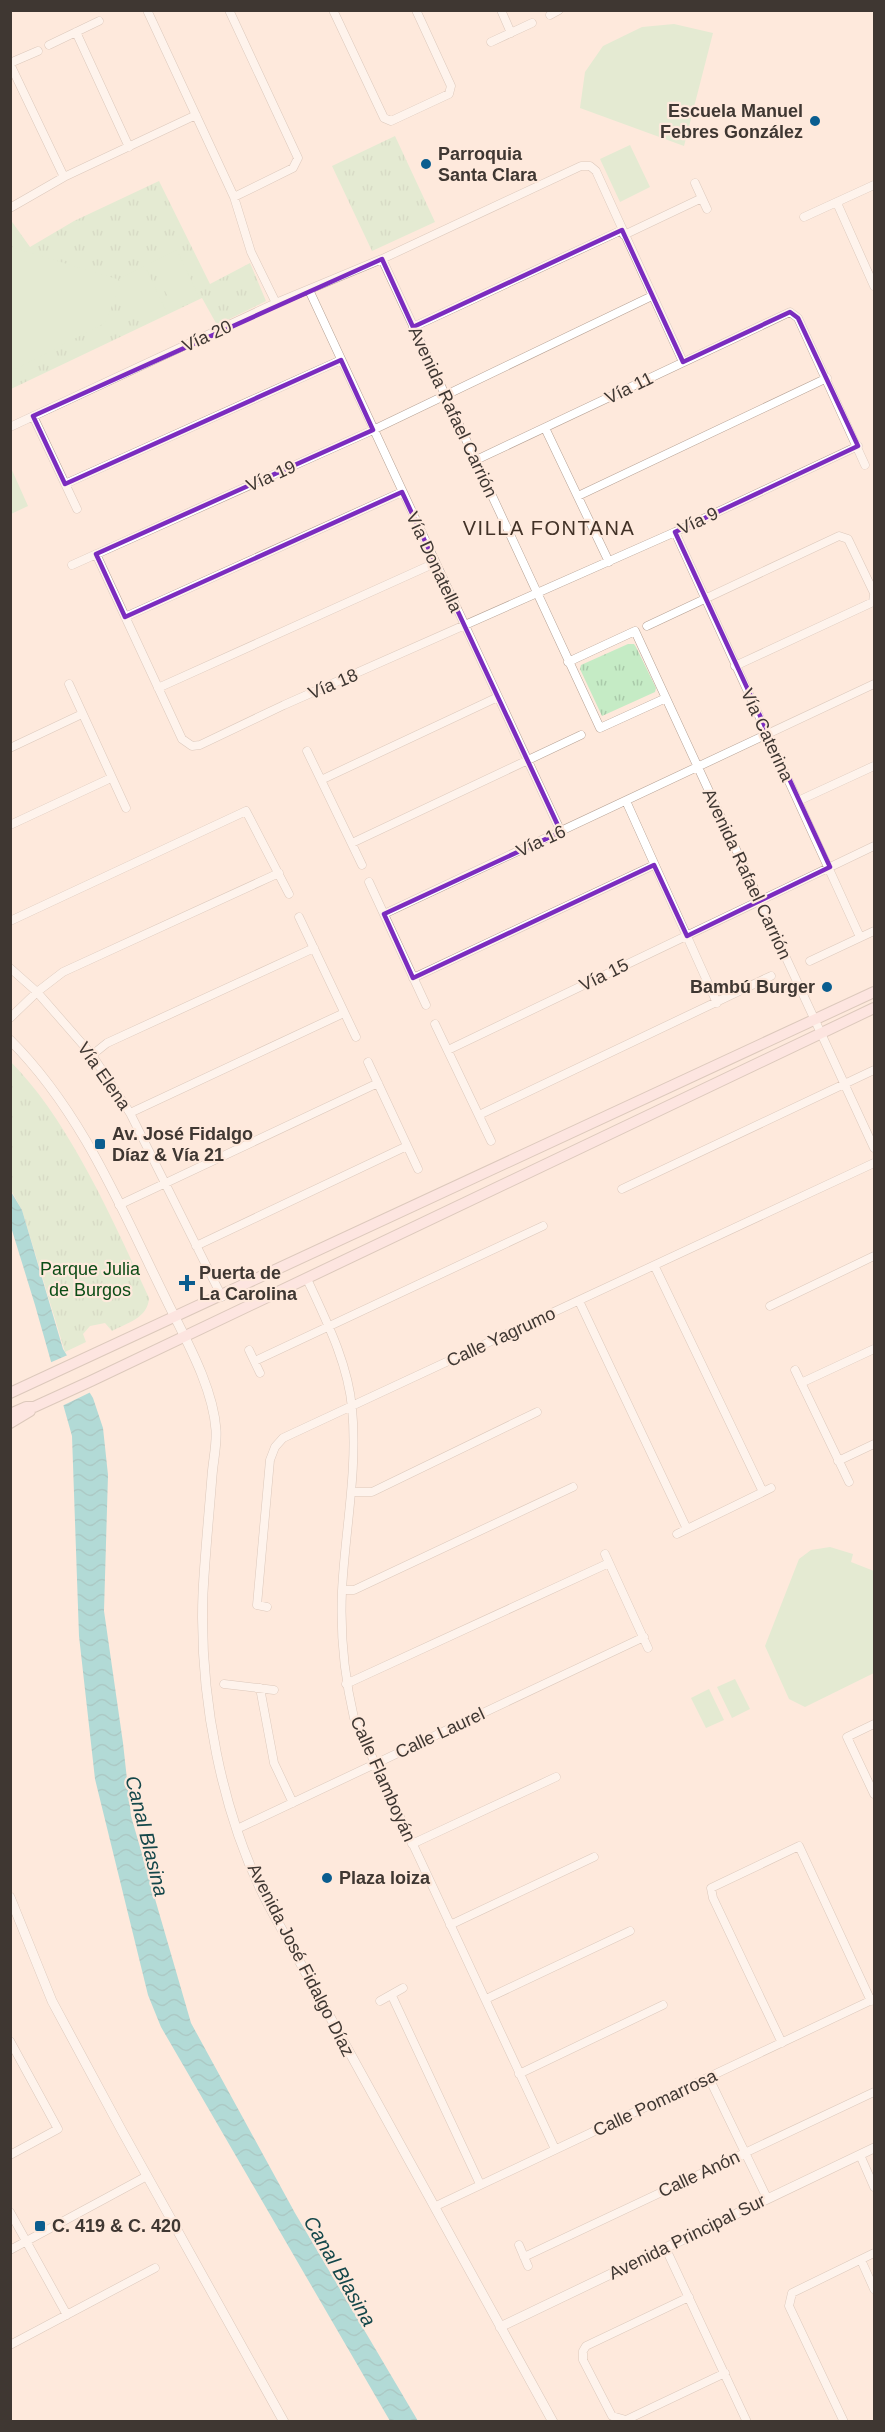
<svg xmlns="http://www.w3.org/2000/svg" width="885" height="2432" font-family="Helvetica,sans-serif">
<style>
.park{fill:url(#park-tufts)}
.garden{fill:#c5ebc5}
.water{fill:url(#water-waves)}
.pier{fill:#fee9dc}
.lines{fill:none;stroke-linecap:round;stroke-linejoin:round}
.minor-casing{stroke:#b5a194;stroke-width:9}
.tertiary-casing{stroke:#b5a194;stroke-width:10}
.secondary-casing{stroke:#b5a194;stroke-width:12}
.minor{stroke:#fff;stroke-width:8}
.tertiary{stroke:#fff;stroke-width:9}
.secondary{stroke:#fddfe4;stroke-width:10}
.marked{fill:none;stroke:#7b2cbf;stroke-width:4.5;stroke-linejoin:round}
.poi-dot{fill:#0a5d8f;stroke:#fee9dc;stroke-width:2}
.labels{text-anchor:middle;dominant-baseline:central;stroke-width:4.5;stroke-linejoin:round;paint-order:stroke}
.poi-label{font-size:18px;font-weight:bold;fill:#3f3732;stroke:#fee9dc;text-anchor:start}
.street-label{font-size:18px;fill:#3f3732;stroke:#fee9dc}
.park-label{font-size:18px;fill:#0c4c16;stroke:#fee9dc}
.neighbourhood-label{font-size:20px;letter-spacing:1.5px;fill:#423227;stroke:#fee9dc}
.water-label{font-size:20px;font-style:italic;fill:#14474a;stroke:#fee9dc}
</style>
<defs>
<pattern id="park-tufts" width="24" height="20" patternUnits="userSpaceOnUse" patternTransform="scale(1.5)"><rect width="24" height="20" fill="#c5ebc5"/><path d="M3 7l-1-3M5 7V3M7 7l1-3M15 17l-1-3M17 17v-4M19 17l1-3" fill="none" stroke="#aacaaa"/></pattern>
<pattern id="water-waves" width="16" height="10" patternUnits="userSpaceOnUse" patternTransform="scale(1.5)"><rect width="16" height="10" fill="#57c8cf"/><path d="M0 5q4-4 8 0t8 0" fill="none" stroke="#49a3a9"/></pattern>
</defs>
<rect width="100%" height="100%" fill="#fee9dc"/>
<path class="park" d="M 395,136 L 435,222 L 372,251 L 332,166 Z
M 159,181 L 210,284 L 250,263 L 266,301 L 217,325 L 202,298 L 11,389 L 10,219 L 30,247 L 74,221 Z
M 628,644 L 634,644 L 636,647 L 656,688 L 655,692 L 602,716 L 580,669 L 581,665 Z
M 10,1061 C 70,1121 113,1221 149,1298 C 148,1318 127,1323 112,1331 L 105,1323 L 90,1326 L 83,1334 L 86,1342 L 65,1352 L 22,1210 L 11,1190 Z"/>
<path class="garden" d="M 674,24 L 713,33 L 684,146 L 580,108 L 585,72 L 603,46 L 642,27 Z
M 630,145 L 650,187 L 620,202 L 600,159 Z
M 11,247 L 117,279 L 120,285 L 105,323 L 16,369 L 10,368 Z
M 177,250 L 199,297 L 174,309 L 151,263 Z
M 145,266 L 167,313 L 142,325 L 119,279 Z
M 11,468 L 28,506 L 11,514 L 10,514 Z
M 830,1547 L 853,1554 L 851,1562 L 874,1571 L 874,1673 L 805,1707 L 789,1699 L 765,1646 L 799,1559 L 811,1550 Z
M 735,1679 L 750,1709 L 732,1718 L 717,1687 Z
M 709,1689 L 724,1720 L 706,1728 L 691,1698 Z"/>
<path class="water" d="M 10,1190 L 22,1210 L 63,1349 L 93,1398 L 103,1428 L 108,1475 L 104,1611 L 123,1743 L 131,1816 L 191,2023 L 295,2213 L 418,2421 L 390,2421 L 161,2027 L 148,1995 L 95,1779 L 79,1636 L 72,1436 L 35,1305 L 11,1227 Z"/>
<path class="pier" d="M 70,1354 L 93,1391 L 60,1407 L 47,1364 Z"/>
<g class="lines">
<defs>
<path id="minor" d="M 147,10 L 234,197 L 251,252 L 276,303
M 229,10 L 298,158 L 293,168 L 234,197
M 333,10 L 384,118 L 391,121 L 449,94 L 451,86 L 416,10
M 501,10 L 511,33
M 550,15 L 559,10
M 76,32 L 129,147
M 491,42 L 532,23
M 49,45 L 99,21
M 10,63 L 38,51
M 10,64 L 64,177
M 695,183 L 707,209
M 837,203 L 874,286
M 10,208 L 64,177 L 196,115
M 804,217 L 874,185
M 624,235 L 702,198
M 382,259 L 600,728 L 666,698
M 309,290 L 561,832
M 413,327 L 622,230
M 33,416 L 77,509
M 10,427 L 276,303 L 382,259 L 581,166 L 590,166 L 596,171 L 683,362
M 545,428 L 609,562
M 476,460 L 790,312 L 798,318 L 865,465
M 65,484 L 341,360
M 578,496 L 827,378
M 675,532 L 860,937
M 96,554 L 182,739 L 192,746 L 200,745 L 284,705 L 675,532 L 858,446
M 72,565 L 373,430 L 652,296
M 125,617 L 402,492
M 647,626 L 839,536 L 848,539 L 874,593
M 568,662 L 635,631 L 874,1148
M 735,666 L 873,602 L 874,595
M 69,684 L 126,808
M 158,688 L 435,563
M 10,748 L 82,714
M 307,751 L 362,865
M 321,780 L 498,697
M 626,801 L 717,1003
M 798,801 L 874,766
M 10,825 L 111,778
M 352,843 L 581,735
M 369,882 L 426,1005
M 384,914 L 874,684
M 299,917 L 356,1037
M 10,921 L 246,811 L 289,894
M 810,961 L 874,931
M 10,968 L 37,992 L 92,1055 L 130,1113 L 222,1297
M 413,978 L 654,865
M 10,1018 L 37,992 L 63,972 L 279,873
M 435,1024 L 491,1141
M 448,1050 L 874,846
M 92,1055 L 107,1043 L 314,948
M 368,1062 L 418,1169
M 130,1113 L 344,1013
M 479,1115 L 771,976
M 622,1189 L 874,1070
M 119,1205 L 378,1083
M 196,1246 L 407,1146
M 655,1267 L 763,1492
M 307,1279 C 326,1320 348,1363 352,1408 C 358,1470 345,1530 342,1591 C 340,1635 344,1675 354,1718 L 555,2149
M 579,1301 L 687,1529
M 770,1306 L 874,1256
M 249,1350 L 260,1373
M 255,1361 L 543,1226
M 795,1370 L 849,1482
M 801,1383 L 874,1349
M 838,1461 L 874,1444
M 352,1492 L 372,1492 L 537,1412
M 677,1534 L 771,1488
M 605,1554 L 648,1648
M 342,1590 L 354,1590 L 573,1487
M 267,1607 L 257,1605 L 270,1460 L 275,1447 L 283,1438 L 874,1163
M 224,1684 L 274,1690
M 346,1684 L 609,1563
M 260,1688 L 274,1763 L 293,1803
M 874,1724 L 847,1737 L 874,1794
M 237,1829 L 644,1637
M 412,1844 L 556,1777
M 450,1925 L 594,1857
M 392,1996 L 480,2184
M 486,1999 L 630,1931
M 380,2001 L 403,1988
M 10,2041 L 58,2129 L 10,2155
M 782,2043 L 713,1898 L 711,1888 L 799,1846 L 871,2001
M 519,2074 L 663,2005
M 709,2078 L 767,2198
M 860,2155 L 874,2187
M 436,2206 L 874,1999
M 10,2212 L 67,2315
M 519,2245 L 528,2266
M 665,2247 L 747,2422
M 10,2250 L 147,2176
M 524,2257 L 874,2092
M 861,2260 L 874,2289
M 689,2297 L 586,2346 L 583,2351 L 583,2360 L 612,2416 L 626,2420 L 725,2373
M 10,2345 L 155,2268
M 844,2422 L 789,2306 L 792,2293 L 874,2253"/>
<path id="tertiary" d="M 10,1040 C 82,1112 120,1206 164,1295 C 183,1335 213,1385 216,1430 C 217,1445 213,1461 212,1476 C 209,1515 205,1554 203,1593 C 199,1695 221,1815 269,1906 L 553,2422
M 10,1897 L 52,2001 L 122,2131 L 284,2422
M 500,2327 L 874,2148"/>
<path id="secondary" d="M 10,1393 L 874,992
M 10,1414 L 26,1407 L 34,1407 L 91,1381 L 874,1008
M 10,1423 L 30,1411"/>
</defs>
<use href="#minor" class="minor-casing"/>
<use href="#tertiary" class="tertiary-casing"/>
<use href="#secondary" class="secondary-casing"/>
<use href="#minor" class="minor"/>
<use href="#tertiary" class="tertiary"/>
<use href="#secondary" class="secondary"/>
</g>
<path d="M0 0H885V2432H0ZM 622,230 L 683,362 L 790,312 L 798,318 L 858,446 L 675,532 L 830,867 L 687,936 L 654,865 L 413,978 L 384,914 L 561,832 L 402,492 L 125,617 L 96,554 L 373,430 L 341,360 L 65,484 L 33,416 L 382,259 L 413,327 Z" fill="#fee9dc" fill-opacity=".55" fill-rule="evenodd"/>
<path class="marked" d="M 622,230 L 683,362 L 790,312 L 798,318 L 858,446 L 675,532 L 830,867 L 687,936 L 654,865 L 413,978 L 384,914 L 561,832 L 402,492 L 125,617 L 96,554 L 373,430 L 341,360 L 65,484 L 33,416 L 382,259 L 413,327 Z"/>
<g class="poi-dot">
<circle cx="815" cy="121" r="6"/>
<circle cx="426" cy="164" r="6"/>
<circle cx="827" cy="987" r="6"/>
<rect x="94" y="1138" width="12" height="12" rx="3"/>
<path d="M184 1274h6v6h6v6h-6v6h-6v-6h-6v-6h6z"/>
<circle cx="327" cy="1878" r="6"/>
<rect x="34" y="2220" width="12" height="12" rx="3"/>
</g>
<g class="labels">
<g class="poi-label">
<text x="803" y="111" text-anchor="end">Escuela Manuel<tspan x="803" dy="21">Febres González</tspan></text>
<text x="438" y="154">Parroquia<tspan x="438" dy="21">Santa Clara</tspan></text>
<text x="815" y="987" text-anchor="end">Bambú Burger</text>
<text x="112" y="1134">Av. José Fidalgo<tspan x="112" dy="21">Díaz &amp; Vía 21</tspan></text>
<text x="199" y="1273">Puerta de<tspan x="199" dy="21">La Carolina</tspan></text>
<text x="339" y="1878">Plaza loiza</text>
<text x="52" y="2226">C. 419 &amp; C. 420</text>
</g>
<g class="street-label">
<text transform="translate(207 336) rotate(-25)">Vía 20</text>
<text transform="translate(629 388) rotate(-26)">Vía 11</text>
<text transform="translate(453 412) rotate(65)">Avenida Rafael Carrión</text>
<text transform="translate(271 476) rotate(-24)">Vía 19</text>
<text transform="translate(698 521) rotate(-25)">Vía 9</text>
<text transform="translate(434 562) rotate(65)">Vía Donatella</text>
<text transform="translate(333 684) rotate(-23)">Vía 18</text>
<text transform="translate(767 735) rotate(65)">Vía Caterina</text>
<text transform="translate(541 841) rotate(-25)">Vía 16</text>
<text transform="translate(747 874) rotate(65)">Avenida Rafael Carrión</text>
<text transform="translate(604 975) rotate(-26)">Vía 15</text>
<text transform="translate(104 1076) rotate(55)">Vía Elena</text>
<text transform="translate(501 1337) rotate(-25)">Calle Yagrumo</text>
<text transform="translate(440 1733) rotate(-25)">Calle Laurel</text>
<text transform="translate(383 1779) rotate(66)">Calle Flamboyán</text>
<text transform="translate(301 1960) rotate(63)">Avenida José Fidalgo Díaz</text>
<text transform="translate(655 2103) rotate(-25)">Calle Pomarrosa</text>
<text transform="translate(699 2174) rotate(-25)">Calle Anón</text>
<text transform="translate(687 2237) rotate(-26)">Avenida Principal Sur</text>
</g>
<g class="park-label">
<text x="90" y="1269">Parque Julia<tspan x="90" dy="21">de Burgos</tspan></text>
</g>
<g class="neighbourhood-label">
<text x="549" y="528">VILLA FONTANA</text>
</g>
<g class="water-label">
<text transform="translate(147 1836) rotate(76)">Canal Blasina</text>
<text transform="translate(340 2271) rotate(60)">Canal Blasina</text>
</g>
</g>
<rect width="885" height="2432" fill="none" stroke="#3f3732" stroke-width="24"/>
</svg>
